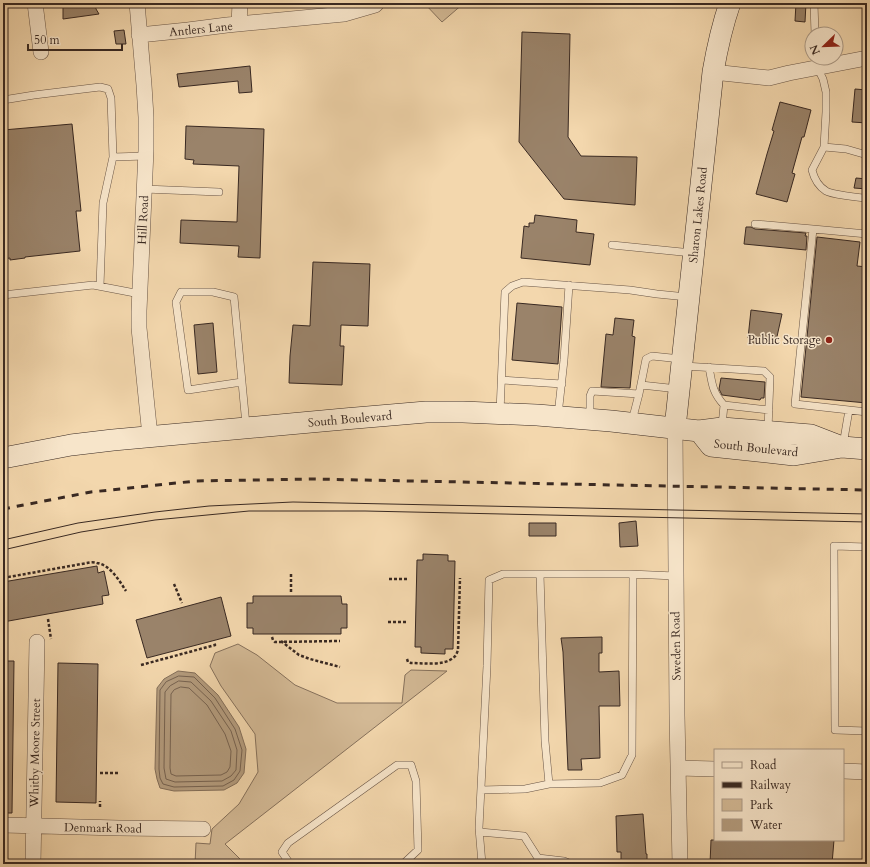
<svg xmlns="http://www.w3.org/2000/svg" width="870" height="867" font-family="Cardo,serif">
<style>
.green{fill:#d3b995;stroke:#86715c}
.water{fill:#b49c7e;stroke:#836e59}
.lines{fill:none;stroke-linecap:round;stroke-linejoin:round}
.shore{stroke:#766250;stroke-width:1}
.building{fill:#9a836a;stroke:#392922}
.lane-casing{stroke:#685445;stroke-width:8}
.street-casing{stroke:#685445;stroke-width:16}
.secondary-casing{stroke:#392922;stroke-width:22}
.path{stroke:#392922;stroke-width:2.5;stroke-dasharray:3 2;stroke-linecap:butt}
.lane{stroke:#f7e5ca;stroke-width:7}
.street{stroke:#f7e5ca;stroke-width:15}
.secondary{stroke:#f7e5ca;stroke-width:21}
.tram{stroke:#392922;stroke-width:1}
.rail{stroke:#392922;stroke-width:3;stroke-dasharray:7 7;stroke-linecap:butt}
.poi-dot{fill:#8f2418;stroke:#f7e5ca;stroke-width:1.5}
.labels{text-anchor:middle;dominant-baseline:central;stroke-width:3;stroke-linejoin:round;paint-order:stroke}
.street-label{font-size:12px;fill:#392922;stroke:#f7e5ca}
.poi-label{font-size:12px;fill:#392922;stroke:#f7e5ca;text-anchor:end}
</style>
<rect width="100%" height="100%" fill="#f3d7ad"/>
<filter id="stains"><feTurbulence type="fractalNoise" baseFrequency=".005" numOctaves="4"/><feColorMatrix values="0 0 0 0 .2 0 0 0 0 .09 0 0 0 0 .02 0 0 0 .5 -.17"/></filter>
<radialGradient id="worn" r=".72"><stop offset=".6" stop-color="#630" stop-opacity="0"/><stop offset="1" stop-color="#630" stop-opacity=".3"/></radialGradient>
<path class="green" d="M 424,3 L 464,3 L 442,22 Z
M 238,644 L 257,655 L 295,685 L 337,703 L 402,703 L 405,675 L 411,670 L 447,671 L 225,844 L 245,864 L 195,864 L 196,843 L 210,844 L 212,829 L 239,804 L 258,772 L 255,734 L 221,686 L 210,666 L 215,653 Z"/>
<path class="water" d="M 178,671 L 195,673 L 218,695 L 239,727 L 246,749 L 244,773 L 237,783 L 224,790 L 174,791 L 160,788 L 157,779 L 155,769 L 157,688 L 164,679 Z"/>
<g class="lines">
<path class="shore" d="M 179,676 L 194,677 L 215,698 L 235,729 L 242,750 L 240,771 L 234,780 L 223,786 L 174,787 L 163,784 L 160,778 L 159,769 L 160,690 L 166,682 Z
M 179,681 L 191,682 L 211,701 L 231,731 L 237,750 L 236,770 L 231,776 L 222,781 L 175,782 L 166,779 L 164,768 L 165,692 L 170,686 Z
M 181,687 L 189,688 L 207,705 L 225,734 L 231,751 L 230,767 L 227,772 L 221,775 L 176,776 L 171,774 L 170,768 L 171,694 L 174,690 Z"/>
</g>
<path class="building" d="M 63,3 L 95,3 L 96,9 L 99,14 L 63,19 Z
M 796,3 L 806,3 L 805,22 L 795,21 Z
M 124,30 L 126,44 L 116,44 L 114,31 Z
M 522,32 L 570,34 L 568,137 L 581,156 L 637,157 L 635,205 L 564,199 L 519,142 Z
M 250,66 L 252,92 L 239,93 L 238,81 L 179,87 L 177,74 Z
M 855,89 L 867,90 L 867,123 L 852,122 Z
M 780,102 L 811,110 L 804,137 L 802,137 L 792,173 L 795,174 L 787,202 L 756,194 L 767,154 L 774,131 L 772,130 Z
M 72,124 L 81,211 L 76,211 L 80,251 L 25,257 L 25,258 L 10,260 L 10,258 L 3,259 L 3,130 Z
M 186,126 L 264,129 L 260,258 L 238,257 L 239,246 L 180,243 L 181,220 L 237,222 L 239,166 L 193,164 L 194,160 L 185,159 Z
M 856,178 L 867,179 L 867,189 L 854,188 Z
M 535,215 L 577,220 L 576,232 L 594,234 L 590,265 L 521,258 L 524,226 L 529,227 L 529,223 L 534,223 Z
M 746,227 L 751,227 L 755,229 L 806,233 L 805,236 L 807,236 L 806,250 L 744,244 Z
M 817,237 L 860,242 L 857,266 L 867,267 L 867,403 L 801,397 Z
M 313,262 L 370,264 L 368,326 L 341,325 L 340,346 L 344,346 L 342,385 L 289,383 L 290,356 L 293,325 L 310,326 Z
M 517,303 L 562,307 L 558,364 L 512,360 Z
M 751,310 L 782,314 L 776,341 L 772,344 L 753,343 L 748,338 Z
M 615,318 L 634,320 L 632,336 L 635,337 L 630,388 L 601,387 L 606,334 L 613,335 Z
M 213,323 L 217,372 L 198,374 L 194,325 Z
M 721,378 L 765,382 L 764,398 L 761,398 L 760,400 L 722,395 L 719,389 Z
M 636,521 L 638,546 L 620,547 L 619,523 Z
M 529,523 L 556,523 L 556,536 L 529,536 Z
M 423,554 L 448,555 L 448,561 L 455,561 L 453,649 L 445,649 L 445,654 L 421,653 L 421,647 L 415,647 L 417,560 L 423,560 Z
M 97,566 L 98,573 L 104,571 L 109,595 L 102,596 L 103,604 L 3,622 L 3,582 Z
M 253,596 L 341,596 L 342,604 L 347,604 L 347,628 L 341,628 L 341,634 L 253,634 L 253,628 L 247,628 L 247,603 L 253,603 Z
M 221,597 L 231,636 L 147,658 L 136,620 Z
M 602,637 L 602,653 L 599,653 L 599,672 L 619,671 L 620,706 L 599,706 L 600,758 L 581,759 L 582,770 L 568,770 L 563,652 L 561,638 Z
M 3,661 L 14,661 L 12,813 L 3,813 Z
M 58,663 L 98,664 L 96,803 L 56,802 Z
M 643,814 L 646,854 L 647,854 L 647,864 L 621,864 L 621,852 L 617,852 L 616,816 Z
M 711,840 L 834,840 L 832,864 L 710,864 Z"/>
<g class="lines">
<defs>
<path id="lane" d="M 814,3 L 815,34
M 817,58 L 817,67 L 823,79 L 826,92 L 826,112 L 824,147 L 812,170 C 814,178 818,186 826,191 C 830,194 860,198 867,198
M 3,100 L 34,95 L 100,87 L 108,89 L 111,98 L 113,157
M 824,147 L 846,149 L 867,155
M 144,189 L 219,192
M 755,224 L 813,229
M 867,234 L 813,229 L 795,404 L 867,412
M 612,245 L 692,253
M 100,286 L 103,203 L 113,157 L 146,156
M 3,295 L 93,285 L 140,294
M 684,366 L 764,371 L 770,377 L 768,430
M 709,367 C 712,383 712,392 724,405 L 769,410
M 502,380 L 562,384
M 242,382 L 188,390 L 176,302 L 181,292 L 213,292 L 234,297 C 238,340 242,383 246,425
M 641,385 L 678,389
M 500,412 L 505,292 L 512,286 L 523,282 L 630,290 L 657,294 L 687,297
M 558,415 L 564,360 L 569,285
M 590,417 L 590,396 L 592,391 L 639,394 L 646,359 L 652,356 L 681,359
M 632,421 L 639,394
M 722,426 L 724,405
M 843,445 L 849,410
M 867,547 L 834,546 L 835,730 L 867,731
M 540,574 L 545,741 L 549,784 L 600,783 L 622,775 L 632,755 L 633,575
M 481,790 L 525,789 L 549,784
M 480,832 L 524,836 L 538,858 L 564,861 L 571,864
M 290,864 L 282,852 L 288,843 L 397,765 L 411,765 L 416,781 L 418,850 L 403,864
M 482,864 L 479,828 L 487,666 L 489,580 L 503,574 L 630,574 L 675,576"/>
<path id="street" d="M 35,3 L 41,52
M 137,3 L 144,85 L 146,117 L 146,150 L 139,311 L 139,328 L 150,436
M 239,24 L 240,3
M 139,35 L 188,30 L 227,25 L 344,14 L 375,5 L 377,3
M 713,72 L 769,78 L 789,73 L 867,58
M 675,428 L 677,715 L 680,864
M 678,768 L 715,769
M 843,771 L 867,772
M 3,825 L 119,828 L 203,829
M 33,864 L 37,642"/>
<path id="secondary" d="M 675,428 L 713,72 C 717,49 722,26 730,3
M 699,431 L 711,446 L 794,455 L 842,447 L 867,449
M 3,458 L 71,445 L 113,440 L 344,419 L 426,412 L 463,412 L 537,415 L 611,421 L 699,431 L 722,428 L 811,435 L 842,447"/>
</defs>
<use href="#lane" class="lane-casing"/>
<use href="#street" class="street-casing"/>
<use href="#secondary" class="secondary-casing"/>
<path class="path" d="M 3,578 L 87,563 C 90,562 94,562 97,563 C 110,565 119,580 126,591
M 389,579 L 409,579
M 174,584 L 182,603
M 291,592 L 291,572
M 48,619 L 51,639
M 388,622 L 408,622
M 272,637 L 273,640 L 275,642 L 340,641
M 281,641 L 299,655 L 310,659 L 340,667
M 407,659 L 408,662 L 411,663 C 422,663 444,666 453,658 C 456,656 457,653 458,650 L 460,578
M 141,665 L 215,645 L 214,642
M 100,773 L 120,773
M 100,807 L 100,801"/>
<use href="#lane" class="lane"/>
<use href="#street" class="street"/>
<use href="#secondary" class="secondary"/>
<path class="tram" d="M 3,540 L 78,523 L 155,512 L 209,506 L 293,502 L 867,514
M 3,550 L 81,532 L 155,520 L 249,511 L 365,511 L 867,522"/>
<path class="rail" d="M 3,509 L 91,492 L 196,481 L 312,479 L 867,490"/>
</g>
<circle class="poi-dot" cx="829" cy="340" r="4"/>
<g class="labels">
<g class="street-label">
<text transform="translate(201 29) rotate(-6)">Antlers Lane</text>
<text transform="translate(698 215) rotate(-84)">Sharon Lakes Road</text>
<text transform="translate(143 220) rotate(-87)">Hill Road</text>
<text transform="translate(350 419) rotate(-5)">South Boulevard</text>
<text transform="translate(756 448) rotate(6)">South Boulevard</text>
<text transform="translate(676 646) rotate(-91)">Sweden Road</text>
<text transform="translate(35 753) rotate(-89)">Whitby Moore Street</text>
<text transform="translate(103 828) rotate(1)">Denmark Road</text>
</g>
<g class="poi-label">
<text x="821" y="340">Public Storage</text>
</g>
</g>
<rect width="870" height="867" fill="none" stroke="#f3d7ad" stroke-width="16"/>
<rect x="4" y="4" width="862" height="859" fill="none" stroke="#392922" stroke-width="2"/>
<rect x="8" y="8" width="854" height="851" fill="none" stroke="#392922"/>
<rect x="714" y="749" width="130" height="92" fill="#f7e5ca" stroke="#ab9a87"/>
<rect x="722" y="762" width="20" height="6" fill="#f7e5ca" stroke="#ab9a87"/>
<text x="750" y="769" font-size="12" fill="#392922">Road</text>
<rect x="722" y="782" width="20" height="6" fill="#392922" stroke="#ab9a87"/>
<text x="750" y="789" font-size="12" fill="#392922">Railway</text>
<rect x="722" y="799" width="20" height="12" fill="#d3b995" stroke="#ab9a87"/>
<text x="750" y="809" font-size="12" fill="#392922">Park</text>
<rect x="722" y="819" width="20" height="12" fill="#b49c7e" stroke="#ab9a87"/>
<text x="750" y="829" font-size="12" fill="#392922">Water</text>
<g transform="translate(824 46) rotate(247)"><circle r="19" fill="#f7e5ca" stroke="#ab9a87"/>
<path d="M0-3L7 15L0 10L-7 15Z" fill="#8f2418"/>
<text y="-6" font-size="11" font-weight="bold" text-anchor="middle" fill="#392922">N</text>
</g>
<path d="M28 44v6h94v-6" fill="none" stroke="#392922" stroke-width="2"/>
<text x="34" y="44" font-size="12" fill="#392922" stroke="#f7e5ca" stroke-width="3" paint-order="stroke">50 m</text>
<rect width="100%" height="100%" filter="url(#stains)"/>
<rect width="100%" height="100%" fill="url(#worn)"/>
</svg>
